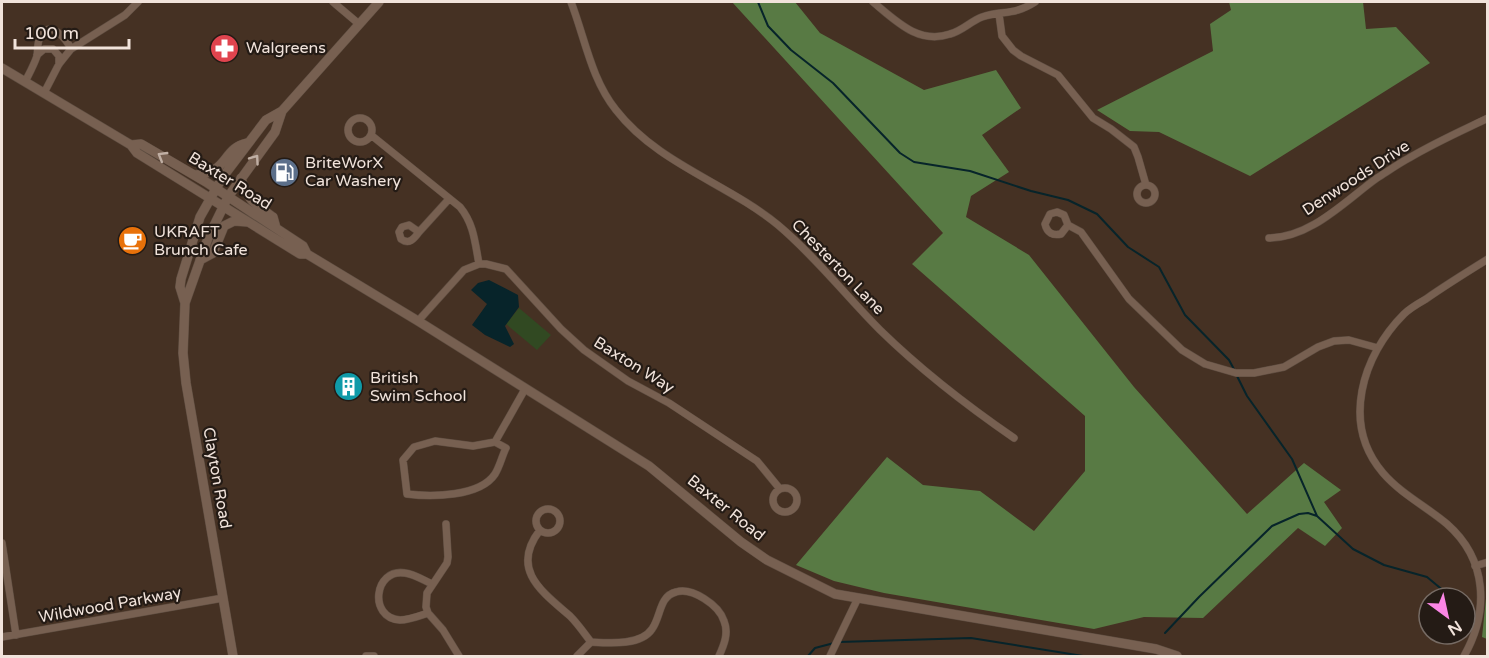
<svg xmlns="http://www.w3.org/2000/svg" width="1489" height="658" font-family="'Varela Round',sans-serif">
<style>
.green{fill:#314922}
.forest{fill:#587a44}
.water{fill:#07242a}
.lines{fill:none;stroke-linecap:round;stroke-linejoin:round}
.stream{stroke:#07242a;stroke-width:2}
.minor-casing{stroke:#5e4d41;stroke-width:8}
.secondary-casing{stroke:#5e4d41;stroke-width:10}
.minor{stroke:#776051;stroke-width:7}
.secondary{stroke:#776051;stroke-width:9}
.oneway{stroke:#c0afa4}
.labels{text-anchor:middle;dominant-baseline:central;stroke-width:4.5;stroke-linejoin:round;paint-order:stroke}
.poi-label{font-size:16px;fill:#f1e3db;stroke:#241b15;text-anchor:start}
.street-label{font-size:16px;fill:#f1e3db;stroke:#241b15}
</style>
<rect width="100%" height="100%" fill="#453123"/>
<path class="green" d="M 519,308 L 551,335 L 537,350 L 506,324 Z"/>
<path class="forest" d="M 732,2 L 795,2 L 820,33 L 924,90 L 996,70 L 1021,108 L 982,135 L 1009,172 L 971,196 L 966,217 L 1029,255 L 1134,387 L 1247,514 L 1304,463 L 1341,490 L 1324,502 L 1342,528 L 1325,546 L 1298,528 L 1203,618 L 1144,617 L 1094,629 L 884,593 L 834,581 L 796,565 L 887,457 L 923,485 L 980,491 L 1034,531 L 1085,471 L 1085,416 L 912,264 L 943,233 Z
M 1229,2 L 1363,2 L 1366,29 L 1396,27 L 1430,63 L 1250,176 L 1159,132 L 1130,131 L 1097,110 L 1213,51 L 1210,24 L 1231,10 Z
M 1487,589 L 1488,589 L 1487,639 L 1482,637 Z"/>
<path class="water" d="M 489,280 L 518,295 L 519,307 L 505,326 L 514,344 L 510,347 L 485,335 L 472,325 L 487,304 L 471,290 L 478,283 Z"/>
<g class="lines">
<path class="stream" d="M 758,2 L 768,26 L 791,50 L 833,83 L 900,153 L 914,162 L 970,171 L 1031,191 L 1068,200 L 1097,214 L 1128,247 L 1159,267 L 1185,315 L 1229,360 L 1235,371
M 1237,376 L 1247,396 L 1292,459 L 1317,516
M 1165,633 L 1199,597 L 1272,526 L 1299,514 L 1308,513 L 1317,516 L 1353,549 L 1384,565 L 1427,577 L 1445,592
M 839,642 L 971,638 L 1083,656
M 808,656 L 815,648 L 834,643"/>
<defs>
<path id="minor" d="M 333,2 L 359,24
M 571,2 C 585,38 591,79 616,110 C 658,164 727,183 778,225 C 816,257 845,295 880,330 C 922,371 966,405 1014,438
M 873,2 C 895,20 918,45 950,34 C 962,31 971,21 982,17 C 1004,10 1013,16 1035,2
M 999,14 L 1002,36 L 1013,50 L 1021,56 L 1058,75 L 1093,118 L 1111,129 L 1134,147 L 1138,157 L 1146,185
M 37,55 L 44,49 L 53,49 L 59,56 L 59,64
M 25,82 C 29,74 34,65 37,56 C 38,50 37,43 40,37 C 49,18 67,39 71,49
M 44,93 L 59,64 L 71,49 L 125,15 L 138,2
M348 130a12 12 0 1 1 24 0a12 12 0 1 1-24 0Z
M 371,135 L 460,207 C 474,224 475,243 479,264
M1137 194a9 9 0 1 1 18 0a9 9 0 1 1-18 0Z
M 409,225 L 419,232 C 414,239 409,245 401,239 L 399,232 L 402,227 Z
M 1068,225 L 1061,234 C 1053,236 1047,233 1045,224 L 1050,214 L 1057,212 L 1064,215 L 1068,225 L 1081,232 L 1129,299 L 1182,350 L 1205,364 L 1236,373 L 1254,373 L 1284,367 L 1318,347 L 1334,341 L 1349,340 L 1378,348
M 419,232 L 449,199
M 1269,238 C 1311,238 1346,200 1377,178 C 1388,171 1398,164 1409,158 C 1434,143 1461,131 1488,118
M 418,321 L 464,270 L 479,264 L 486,264 L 506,269 L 561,329 L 584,350 L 628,381 L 669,403 L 757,461 L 780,489
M 495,442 L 473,446 L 435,441 L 414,447 L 403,460 L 407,494 C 431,497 480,497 495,474 C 500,466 502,456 506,448 L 495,442 L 525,389
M773 500a12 12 0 1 1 24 0a12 12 0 1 1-24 0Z
M536 521a12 12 0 1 1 24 0a12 12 0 1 1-24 0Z
M 446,524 L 448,557 L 447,563 L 427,593 L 426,607 L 428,613 L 443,630 L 459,656
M 540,530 C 510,569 541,591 570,616 C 578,624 584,633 591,642
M 2,543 L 16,635
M 1475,566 L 1488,562
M 428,613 C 419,616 409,620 400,620 C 368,618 374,568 405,573 C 414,574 423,580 432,584
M 2,637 L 223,598
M 591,642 C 608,643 641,646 652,629 C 661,617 659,596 676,592 C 692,587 719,605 724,621 C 729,633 724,645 719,656
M 366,656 L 374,656
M 577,656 L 591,642
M 830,656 L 858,598
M 1464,656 C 1489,612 1488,560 1447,524 C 1427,507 1401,494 1383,473 C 1341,424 1362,356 1404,314 C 1410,308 1419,303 1426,299 C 1446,285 1467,272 1488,259"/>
<path id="secondary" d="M 2,68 L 131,145 L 137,153 L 300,254 L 307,254 L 418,321 L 649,466 L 741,542 L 767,560 L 835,594 L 1156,649 L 1177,656
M 131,145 L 141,144 L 206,182 L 303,246 L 307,254
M 194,175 C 230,173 221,149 247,143
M 241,178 C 246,199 256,205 273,217 L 276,228
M 200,260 L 213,253 L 224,226 L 234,221 L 248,222
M 185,303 L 180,287 L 181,279 L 200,217 L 222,178 L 266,120 L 282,111
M 233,656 L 186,383 L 183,353 L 185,303 L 208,238 L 228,197 L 275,132 L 282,111 L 379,2"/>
</defs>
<use href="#minor" class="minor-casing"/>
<use href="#secondary" class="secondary-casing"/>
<use href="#minor" class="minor"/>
<use href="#secondary" class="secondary"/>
</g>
<defs><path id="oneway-chevron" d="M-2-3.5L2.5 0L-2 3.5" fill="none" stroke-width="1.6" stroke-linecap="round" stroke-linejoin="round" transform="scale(1.5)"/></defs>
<g class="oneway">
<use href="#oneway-chevron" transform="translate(162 156) rotate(-149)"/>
<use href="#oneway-chevron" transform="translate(255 159) rotate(-55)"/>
</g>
<defs>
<symbol id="pharmacy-disc" viewBox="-11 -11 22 22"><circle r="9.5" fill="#e0444e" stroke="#241b15"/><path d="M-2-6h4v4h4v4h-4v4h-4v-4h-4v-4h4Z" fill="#fff"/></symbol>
<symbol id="fuel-disc" viewBox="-11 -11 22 22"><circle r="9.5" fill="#5c6f8a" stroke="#241b15"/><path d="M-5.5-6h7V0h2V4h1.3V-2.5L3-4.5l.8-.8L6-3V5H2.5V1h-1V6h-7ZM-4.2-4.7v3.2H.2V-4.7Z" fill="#fff"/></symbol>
<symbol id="cafe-disc" viewBox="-11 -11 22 22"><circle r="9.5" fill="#e8710a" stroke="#241b15"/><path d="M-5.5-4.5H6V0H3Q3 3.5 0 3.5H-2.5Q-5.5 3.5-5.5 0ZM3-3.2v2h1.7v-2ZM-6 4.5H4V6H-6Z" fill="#fff"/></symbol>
<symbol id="building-disc" viewBox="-11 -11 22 22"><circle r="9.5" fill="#0f9aa8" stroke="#241b15"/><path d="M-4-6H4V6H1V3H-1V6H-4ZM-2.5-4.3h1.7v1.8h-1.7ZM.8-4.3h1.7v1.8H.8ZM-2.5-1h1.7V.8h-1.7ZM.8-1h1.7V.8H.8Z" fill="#fff"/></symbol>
</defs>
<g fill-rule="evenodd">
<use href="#pharmacy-disc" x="208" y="32" width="33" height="33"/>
<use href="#fuel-disc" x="268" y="156" width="33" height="33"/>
<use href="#cafe-disc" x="116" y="224" width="33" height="33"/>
<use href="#building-disc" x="332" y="370" width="33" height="33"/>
</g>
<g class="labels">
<g class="poi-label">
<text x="246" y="48">Walgreens</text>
<text x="305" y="163">BriteWorX<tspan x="305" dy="18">Car Washery</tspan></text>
<text x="154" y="232">UKRAFT<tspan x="154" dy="18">Brunch Cafe</tspan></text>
<text x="370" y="378">British<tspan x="370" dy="18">Swim School</tspan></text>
</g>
<g class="street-label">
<text transform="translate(1356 178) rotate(-33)">Denwoods Drive</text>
<text transform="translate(230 181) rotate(32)">Baxter Road</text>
<text transform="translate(838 267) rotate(46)">Chesterton Lane</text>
<text transform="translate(634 365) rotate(32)">Baxton Way</text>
<text transform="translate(217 478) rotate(80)">Clayton Road</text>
<text transform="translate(726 508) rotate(39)">Baxter Road</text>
<text transform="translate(110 605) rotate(-10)">Wildwood Parkway</text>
</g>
</g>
<rect width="1489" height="658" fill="none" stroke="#f1e3db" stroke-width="6"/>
<g transform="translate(1447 616) rotate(147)"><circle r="28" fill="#241b15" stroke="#766b64" stroke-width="1.5"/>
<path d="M0-4.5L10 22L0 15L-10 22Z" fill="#fb86e5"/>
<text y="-9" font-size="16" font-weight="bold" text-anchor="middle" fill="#f1e3db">N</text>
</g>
<path d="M15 39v9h114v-9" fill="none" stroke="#f1e3db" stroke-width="3"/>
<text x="24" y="39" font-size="18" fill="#f1e3db" stroke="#241b15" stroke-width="4.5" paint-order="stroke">100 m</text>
</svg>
